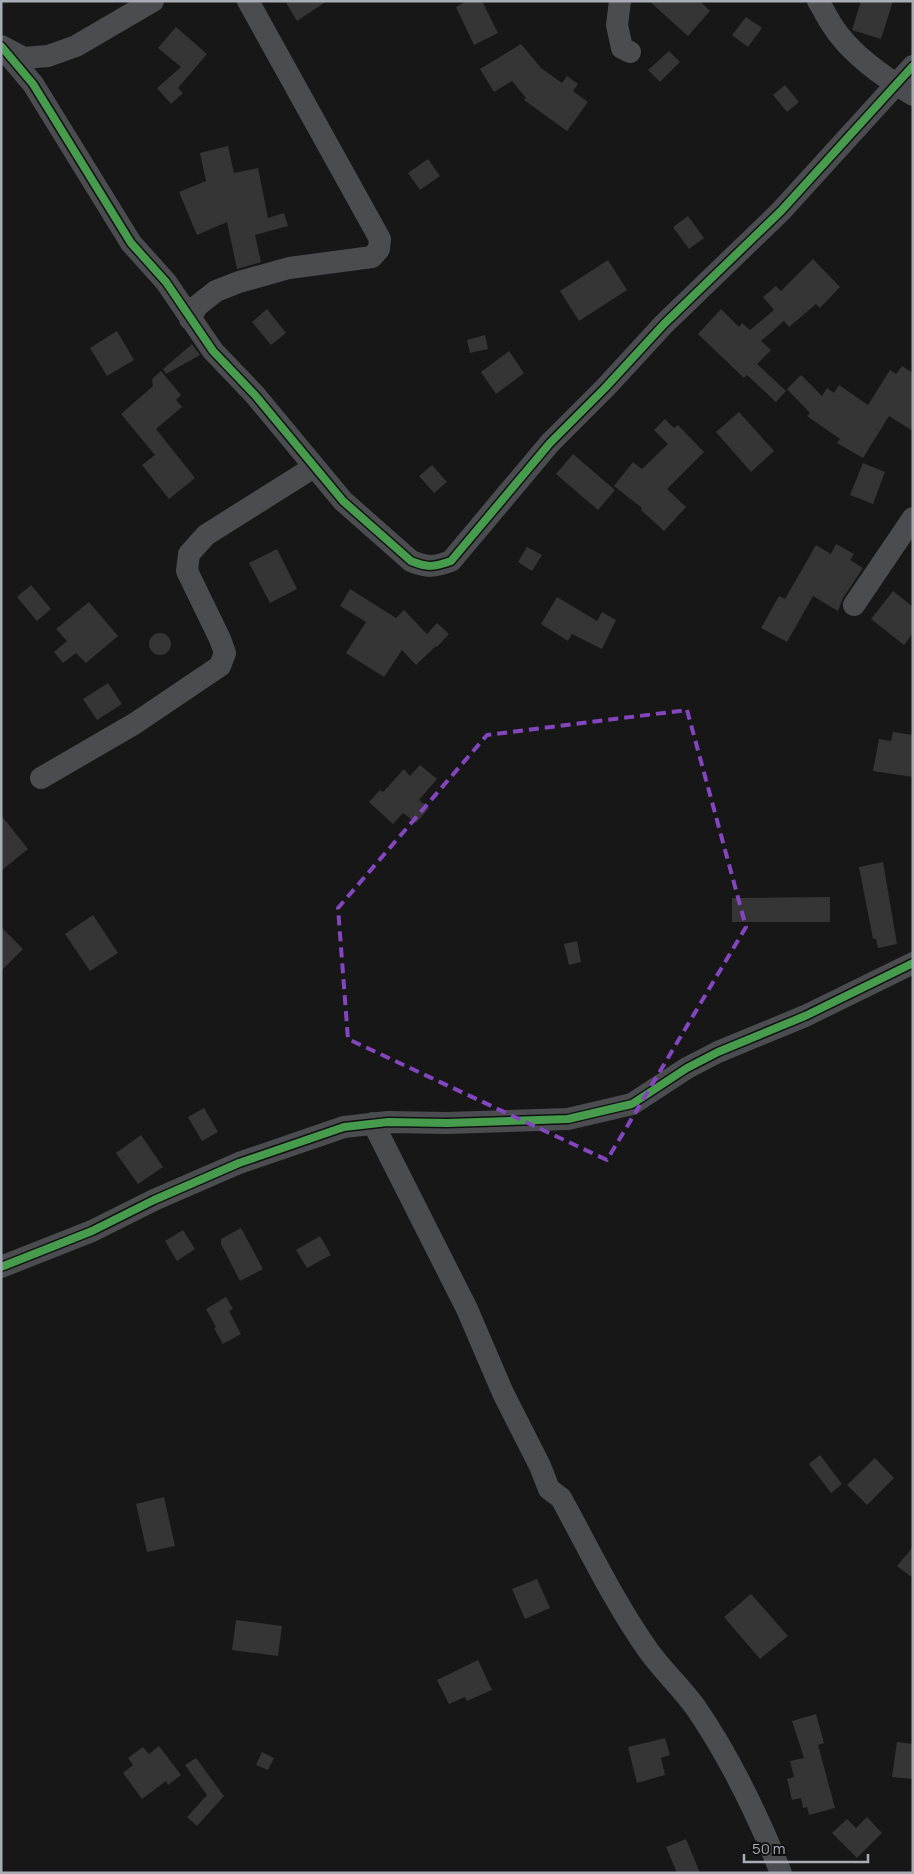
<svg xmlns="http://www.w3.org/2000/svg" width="914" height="1874" font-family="Manrope,sans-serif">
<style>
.building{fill:#353536}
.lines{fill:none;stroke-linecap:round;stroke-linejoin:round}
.minor{stroke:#4b4c50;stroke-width:22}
.cycleway-casing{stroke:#111113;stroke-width:11}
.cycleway{stroke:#469c4c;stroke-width:8}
.marked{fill:none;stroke:#8446be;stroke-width:4;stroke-dasharray:10 6;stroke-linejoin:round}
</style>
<rect width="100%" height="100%" fill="#171717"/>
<path class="building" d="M 285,1 L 327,1 L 297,21 Z
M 467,1 L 482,1 L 498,33 L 474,45 L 456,7 Z
M 649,1 L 700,1 L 710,11 L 688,36 Z
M 861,1 L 893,1 L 881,39 L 852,30 Z
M 746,17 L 762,28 L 748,47 L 732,35 Z
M 176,27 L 207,54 L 178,88 L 183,93 L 171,104 L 157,88 L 181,67 L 158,48 Z
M 521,44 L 541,68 L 562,83 L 567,76 L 578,84 L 573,91 L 588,102 L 567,131 L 524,100 L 526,98 L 512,81 L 494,92 L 480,69 Z
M 669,51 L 680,62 L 660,82 L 648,70 Z
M 785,85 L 799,102 L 787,112 L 773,95 Z
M 228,146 L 234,173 L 258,168 L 268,218 L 284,213 L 288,226 L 255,235 L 261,262 L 237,269 L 227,222 L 197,235 L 179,192 L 206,181 L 200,153 Z
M 428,159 L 440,176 L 420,190 L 408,173 Z
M 688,216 L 704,238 L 689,249 L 673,227 Z
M 813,259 L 840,287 L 820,308 L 816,304 L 789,327 L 784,321 L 761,341 L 771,350 L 757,364 L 786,391 L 776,402 L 747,375 L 744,378 L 698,334 L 721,309 L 739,327 L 742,323 L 750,330 L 774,310 L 763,297 L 776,286 L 781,291 Z
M 608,260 L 627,290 L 579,321 L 560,291 Z
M 267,309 L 286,333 L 271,345 L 252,322 Z
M 117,331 L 134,360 L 107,376 L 90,348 Z
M 485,335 L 488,349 L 470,353 L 467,340 Z
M 192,344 L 200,355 L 166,374 L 163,369 Z
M 509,351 L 524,373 L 496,394 L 481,372 Z
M 902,366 L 913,373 L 913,431 L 889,416 L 863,458 L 837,443 L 840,439 L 807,416 L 810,413 L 787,389 L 801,375 L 822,396 L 827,388 L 834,393 L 839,385 L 868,405 L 890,370 L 896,374 Z
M 161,371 L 181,395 L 176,400 L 182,407 L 156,429 L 195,478 L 169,499 L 142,465 L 155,455 L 121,414 L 153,386 L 152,379 Z
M 739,412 L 774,451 L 751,472 L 716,432 Z
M 665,419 L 674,428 L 678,425 L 704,452 L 667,489 L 686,507 L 664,531 L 641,510 L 642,508 L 614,486 L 633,462 L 642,469 L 668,444 L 654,430 Z
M 573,454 L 615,490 L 598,510 L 556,474 Z
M 863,463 L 885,472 L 873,504 L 850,495 Z
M 432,465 L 447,482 L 434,493 L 419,476 Z
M 836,544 L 854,554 L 850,560 L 863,568 L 843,598 L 838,611 L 813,596 L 787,642 L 761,628 L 779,596 L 785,599 L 816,545 L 831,554 Z
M 527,547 L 542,555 L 532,571 L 518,562 Z
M 277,549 L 297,589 L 270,603 L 249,563 Z
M 31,585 L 51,609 L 37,621 L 17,597 Z
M 350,589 L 396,618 L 404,610 L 427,634 L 437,623 L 449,634 L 437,647 L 436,646 L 416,665 L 402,650 L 384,677 L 346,653 L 366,622 L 340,606 Z
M 893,591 L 913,607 L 913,633 L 904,645 L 871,619 Z
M 557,597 L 597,621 L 602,612 L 616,620 L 602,649 L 572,634 L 568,641 L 541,624 Z
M 89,602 L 118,636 L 86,663 L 76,653 L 63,663 L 54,652 L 67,641 L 56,629 Z
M149 644a11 11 0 1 1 22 0a11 11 0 1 1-22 0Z
M 108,683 L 122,704 L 97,720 L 83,699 Z
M 893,732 L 913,735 L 913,777 L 873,771 L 879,739 L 891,741 Z
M 420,765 L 437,779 L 419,800 L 429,808 L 416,823 L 403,813 L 393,824 L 369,802 L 380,790 L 383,792 L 404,769 L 410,776 Z
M 1,815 L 28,849 L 1,871 Z
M 883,862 L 897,944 L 878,948 L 876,939 L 873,939 L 859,867 Z
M 830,897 L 830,922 L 732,922 L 732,898 Z
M 93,915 L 118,953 L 90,971 L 65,934 Z
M 1,927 L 23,949 L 1,971 Z
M 577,941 L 581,962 L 569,965 L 564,944 Z
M 204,1108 L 218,1132 L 202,1141 L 188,1117 Z
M 141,1135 L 163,1167 L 138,1184 L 116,1153 Z
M 241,1228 L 263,1269 L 240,1281 L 221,1244 L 221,1239 Z
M 183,1230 L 195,1249 L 177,1261 L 165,1241 Z
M 320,1236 L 331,1255 L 307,1268 L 296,1250 Z
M 226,1297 L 233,1309 L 229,1311 L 241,1334 L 223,1344 L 214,1328 L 216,1327 L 206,1309 Z
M 820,1455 L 842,1484 L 831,1493 L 809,1464 Z
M 875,1458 L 894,1478 L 867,1505 L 847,1485 Z
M 164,1497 L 175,1546 L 147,1552 L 136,1504 Z
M 913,1547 L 913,1578 L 897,1566 Z
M 537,1579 L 550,1608 L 525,1619 L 512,1589 Z
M 751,1594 L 788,1636 L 760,1659 L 724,1617 Z
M 236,1620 L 282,1626 L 278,1656 L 232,1650 Z
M 478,1660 L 492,1690 L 467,1701 L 465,1697 L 449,1704 L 437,1680 Z
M 816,1714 L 824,1743 L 818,1745 L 835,1808 L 809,1815 L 807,1807 L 803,1808 L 801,1798 L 792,1800 L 787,1779 L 794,1777 L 790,1761 L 804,1758 L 792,1721 Z
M 665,1738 L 670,1755 L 661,1758 L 665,1775 L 637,1783 L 628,1747 Z
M 897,1742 L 913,1744 L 913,1779 L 892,1777 Z
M 159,1746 L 181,1775 L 168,1785 L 166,1781 L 142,1799 L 123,1773 L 133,1765 L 128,1758 L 143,1747 L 149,1754 Z
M 262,1752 L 274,1758 L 268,1770 L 256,1765 Z
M 196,1758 L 224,1796 L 197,1826 L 187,1817 L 207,1795 L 185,1765 Z
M 867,1817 L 882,1833 L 857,1858 L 832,1833 L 847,1819 L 856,1828 Z
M 686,1839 L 700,1873 L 677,1873 L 666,1847 Z"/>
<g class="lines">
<path class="minor" d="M 620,1 L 617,25 L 622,48 L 630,52
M 818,1 C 823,9 827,17 832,25 C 850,54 884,77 913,95
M 1,46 L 33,84 L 131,243 L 166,282 L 213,351 L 255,395 L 343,501 L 411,561 C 428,568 434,567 451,561 L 550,443 L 605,388 L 664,324 L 781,211 L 913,66
M 3,47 L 24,58 L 48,56 L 76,46 L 153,1
M 190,319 L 197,306 L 216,291 L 239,282 L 289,268 L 372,257 L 379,249 L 380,239 L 248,1
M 854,605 L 913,518
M 41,778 L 134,724 L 220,666 L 225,653 L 220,639 L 187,571 L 189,554 L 206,535 L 314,467
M 373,1123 L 467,1309 L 503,1393 L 540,1466 L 549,1489 L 561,1498 C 589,1549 614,1602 648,1650 C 662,1670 681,1687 696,1708 C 731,1759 758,1816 781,1873
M 1,1267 L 92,1231 L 154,1200 L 239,1163 L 344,1127 L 388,1122 L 447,1123 L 568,1119 L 632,1104 L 687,1068 L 718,1052 L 805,1016 L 913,963"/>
<defs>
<path id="cycleway" d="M 1,46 L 33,84 L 131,243 L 166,282 L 213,351 L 255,395 L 343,501 L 411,561 C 428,568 434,567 451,561 L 550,443 L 605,388 L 664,324 L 781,211 L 913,66
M 1,1267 L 92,1231 L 154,1200 L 239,1163 L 344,1127 L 388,1122 L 447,1123 L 568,1119 L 632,1104 L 687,1068 L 718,1052 L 805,1016 L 913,963"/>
</defs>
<use href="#cycleway" class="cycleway-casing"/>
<use href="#cycleway" class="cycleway"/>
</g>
<path class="marked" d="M 687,710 L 746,927 L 607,1160 L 348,1039 L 338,908 L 487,735 Z"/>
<rect width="914" height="1874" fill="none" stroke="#a8adb8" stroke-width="5"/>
<path d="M744 1854v8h124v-8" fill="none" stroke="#a8adb8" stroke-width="2.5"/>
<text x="752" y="1854" font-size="15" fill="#a8adb8" stroke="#111113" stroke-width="4" paint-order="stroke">50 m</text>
</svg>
